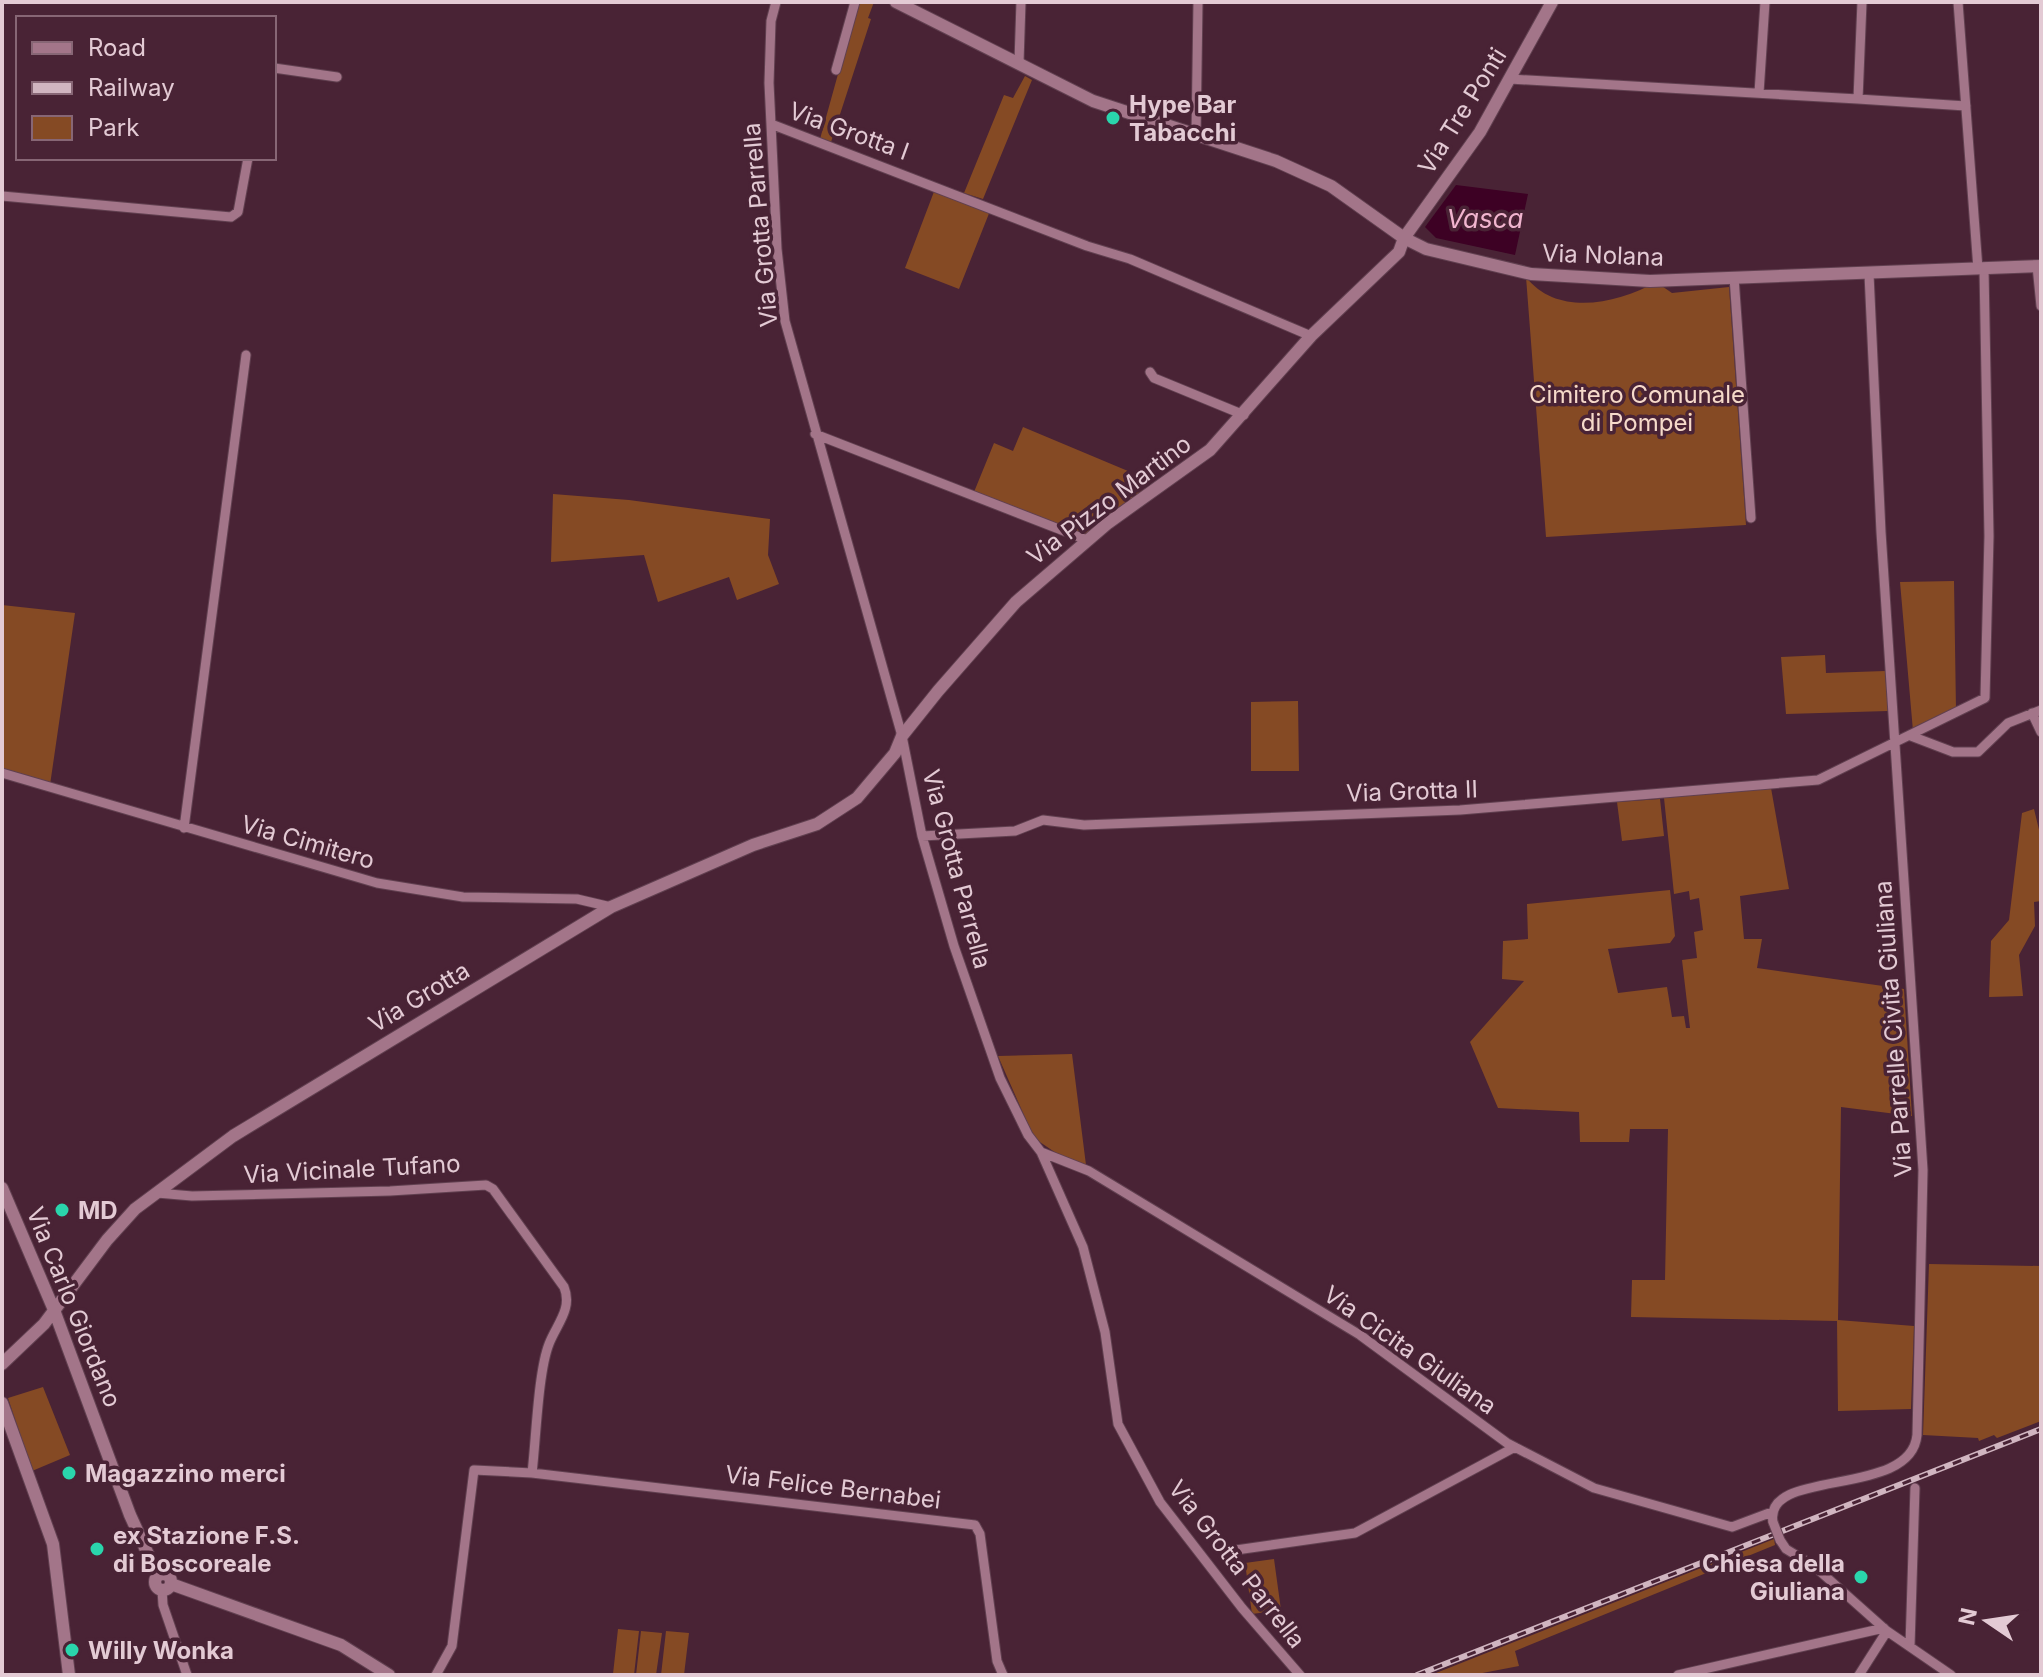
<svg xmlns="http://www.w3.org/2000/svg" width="2043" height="1677" font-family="Inter,sans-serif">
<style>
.green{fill:#854a24}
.water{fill:#3d0124}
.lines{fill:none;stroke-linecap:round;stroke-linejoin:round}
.street-casing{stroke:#614050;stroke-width:11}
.secondary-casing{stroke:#614050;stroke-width:14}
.street{stroke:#a37589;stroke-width:9}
.secondary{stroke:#a37589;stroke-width:12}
.rail-casing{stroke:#d0b5c0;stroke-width:6}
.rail{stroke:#492335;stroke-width:3;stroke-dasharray:9;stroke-linecap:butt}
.street-bridge-casing{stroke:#614050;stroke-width:11;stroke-linecap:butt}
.street-bridge{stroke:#a37589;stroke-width:9}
.poi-dot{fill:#2ad5ac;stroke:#492335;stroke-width:3}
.labels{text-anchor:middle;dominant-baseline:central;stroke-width:7;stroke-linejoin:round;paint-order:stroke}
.poi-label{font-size:24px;font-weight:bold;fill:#e3cad4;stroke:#492335;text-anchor:start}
.street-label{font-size:24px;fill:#e3cad4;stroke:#492335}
.park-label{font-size:24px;fill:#f6daca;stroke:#492335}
.water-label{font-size:26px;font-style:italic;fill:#f1b5cf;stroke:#492335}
</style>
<rect width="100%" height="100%" fill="#492335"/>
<path class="green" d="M 858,2 L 874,2 L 868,18 L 871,19 L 831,142 L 820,139 Z
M 1025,76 L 1032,80 L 983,199 L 964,193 L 1004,95 L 1013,98 Z
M 935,189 L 990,211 L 959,289 L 905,268 Z
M 1526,277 C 1557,317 1617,304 1656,282 L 1672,293 L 1729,287 L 1746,525 L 1546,537 Z
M 1023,427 L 1147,479 L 1139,489 L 1146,493 L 1086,536 L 974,492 L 994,443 L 1013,451 Z
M 553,494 L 629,500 L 770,519 L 768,555 L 779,584 L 737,600 L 729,577 L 658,602 L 644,555 L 551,562 Z
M 1954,581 L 1956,710 L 1913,731 L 1900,582 Z
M 2,605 L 75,613 L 50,785 L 2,771 Z
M 1825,655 L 1826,673 L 1885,671 L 1888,711 L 1786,714 L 1781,657 Z
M 1298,701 L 1299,771 L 1251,771 L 1251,702 Z
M 1771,788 L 1789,889 L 1740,896 L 1744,939 L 1762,939 L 1757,968 L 1904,989 L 1912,1116 L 1841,1107 L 1838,1320 L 1914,1326 L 1911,1409 L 1838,1411 L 1837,1321 L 1631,1317 L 1632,1280 L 1665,1280 L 1668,1129 L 1630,1129 L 1629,1142 L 1580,1142 L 1579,1112 L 1498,1108 L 1470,1042 L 1524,981 L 1502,979 L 1503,941 L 1528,939 L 1527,904 L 1670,890 L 1675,936 L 1670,943 L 1608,949 L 1618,993 L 1667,987 L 1672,1017 L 1684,1016 L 1686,1028 L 1690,1028 L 1682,960 L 1697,958 L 1694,932 L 1703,930 L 1699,898 L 1690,900 L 1689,891 L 1674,894 L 1664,798 Z
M 1660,799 L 1664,836 L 1622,841 L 1617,802 Z
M 2034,809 L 2041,838 L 2041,901 L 2034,902 L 2035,926 L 2019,955 L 2023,996 L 1989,997 L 1991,941 L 2009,920 L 2022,813 Z
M 1072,1054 L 1086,1165 L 1059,1155 L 1034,1138 L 998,1056 Z
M 1929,1264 L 2041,1266 L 2041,1421 L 1997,1438 L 1994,1435 L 1979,1441 L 1978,1438 L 1923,1435 Z
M 43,1387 L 70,1455 L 32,1471 L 8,1398 Z
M 1774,1539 L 1775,1545 L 1515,1651 L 1519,1666 L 1472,1675 L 1431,1675 Z
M 1274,1559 L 1281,1610 L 1252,1614 L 1245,1563 Z
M 618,1629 L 639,1631 L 634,1675 L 613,1674 Z
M 641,1631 L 662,1633 L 656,1675 L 636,1675 Z
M 666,1631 L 689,1633 L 684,1675 L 661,1675 Z"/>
<path class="water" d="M 1456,185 L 1528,194 L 1515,255 L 1436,238 L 1425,227 Z"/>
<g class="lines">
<defs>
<path id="street" d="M 776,2 L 771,21 L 769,83 L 777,249 L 785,321 L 902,736 L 922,836 L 954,946 L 1000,1078 L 1028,1135 L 1041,1152 L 1083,1247 L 1105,1332 L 1118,1424 L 1160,1502 L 1242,1608 L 1300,1675
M 1862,2 L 1858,99 L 1966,106
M 1958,2 L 1978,269
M 1019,62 L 1021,2
M 274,68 L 337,77
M 836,70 L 855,2
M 1510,79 L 1858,99
M 1759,93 L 1765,2
M 771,124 L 1087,246 L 1130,259 L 1311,336
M 1196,136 L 1198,2
M 2,196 L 231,217 L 238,212 L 248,158
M 2037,266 L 2041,306
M 1734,277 L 1751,518
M 1150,372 L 1154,378 L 1244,415
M 815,434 L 1087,540
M 2032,713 L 2041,732
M 1911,736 L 1953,752 L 1978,752 L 2008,723 L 2041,710
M 2,773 L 377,883 L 463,897 L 577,899 L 611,907
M 184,828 L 246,355
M 922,836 L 1015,831 L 1043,820 L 1084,825 L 1460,810 L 1818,780 L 1985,698 L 1989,536 L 1984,269
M 1041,1152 L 1089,1171 L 1360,1335 L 1507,1443 L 1594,1488 L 1732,1527 L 1772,1512
M 157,1193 L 192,1196 L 390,1191 L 486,1185 L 493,1189 L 564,1287 C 573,1309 556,1325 549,1344 C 538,1372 536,1440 532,1473 L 474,1470 L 452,1646 L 436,1675
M 532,1473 L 975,1525 L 980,1534 L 997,1661 L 1003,1675
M 1773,1522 C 1763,1467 1911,1499 1917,1435 L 1923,1170 L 1881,532 L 1869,274
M 1780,1540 L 1786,1549 L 1814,1566 L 1887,1631 L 1951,1675
M 1229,1551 L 1355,1533 L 1515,1447
M 162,1590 L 163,1605 L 187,1675
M 1910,1646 L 1915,1488
M 1678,1675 L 1884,1628
M 1859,1675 L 1887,1631"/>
<path id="secondary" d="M 896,2 L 1093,101 L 1276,161 L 1331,186 L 1404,238 L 1426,249 L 1531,274 L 1650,281 L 2041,266
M 2,1188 L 54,1310 L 130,1515 L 158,1576
M 2,1364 L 44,1324 L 107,1240 L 135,1209 L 233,1136 L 611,907 L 753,845 L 817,824 L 857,798 L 895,753 L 902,736 L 938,691 L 1016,602 L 1108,523 L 1210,450 L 1311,336 L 1399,252 L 1404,238 L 1480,132 L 1552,2
M 2,1403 L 53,1544 L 69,1675
M155 1582a8 8 0 1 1 16 0a8 8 0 1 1-16 0Z
M 171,1584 L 341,1645 L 389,1675"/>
</defs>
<use href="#street" class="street-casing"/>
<use href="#secondary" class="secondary-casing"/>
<use href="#street" class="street"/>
<use href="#secondary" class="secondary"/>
<defs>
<path id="rail" d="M 1417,1675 L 2041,1429"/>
</defs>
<use href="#rail" class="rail-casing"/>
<use href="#rail" class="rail"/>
<defs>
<path id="street-bridge" d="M 1773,1522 L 1780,1540"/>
</defs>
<use href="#street-bridge" class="street-bridge-casing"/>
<use href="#street-bridge" class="street-bridge"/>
</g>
<g class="poi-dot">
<circle cx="1113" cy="118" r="8"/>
<circle cx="62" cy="1210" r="8"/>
<circle cx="69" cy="1473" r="8"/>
<circle cx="97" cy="1549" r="8"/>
<circle cx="1861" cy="1577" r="8"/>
<circle cx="72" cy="1650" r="8"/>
</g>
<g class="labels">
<g class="poi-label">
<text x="1129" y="104">Hype Bar<tspan x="1129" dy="28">Tabacchi</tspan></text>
<text x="78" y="1210">MD</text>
<text x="85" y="1473">Magazzino merci</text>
<text x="113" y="1535">ex Stazione F.S.<tspan x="113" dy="28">di Boscoreale</tspan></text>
<text x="1845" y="1563" text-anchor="end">Chiesa della<tspan x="1845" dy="28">Giuliana</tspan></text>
<text x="88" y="1650">Willy Wonka</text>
</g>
<g class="street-label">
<text transform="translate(1462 111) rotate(-58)">Via Tre Ponti</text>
<text transform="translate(849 131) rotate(20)">Via Grotta I</text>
<text transform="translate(760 225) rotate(-95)">Via Grotta Parrella</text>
<text transform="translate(1603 255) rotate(2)">Via Nolana</text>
<text transform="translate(1109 500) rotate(-37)">Via Pizzo Martino</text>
<text transform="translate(1412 791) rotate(-2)">Via Grotta II</text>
<text transform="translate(308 842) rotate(16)">Via Cimitero</text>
<text transform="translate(957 869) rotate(75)">Via Grotta Parrella</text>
<text transform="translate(419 997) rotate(-31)">Via Grotta</text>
<text transform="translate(1893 1029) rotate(-94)">Via Parrelle Civita Giuliana</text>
<text transform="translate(352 1169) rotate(-3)">Via Vicinale Tufano</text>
<text transform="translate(74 1307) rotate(68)">Via Carlo Giordano</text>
<text transform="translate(1410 1350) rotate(35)">Via Cicita Giuliana</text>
<text transform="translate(833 1487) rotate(7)">Via Felice Bernabei</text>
<text transform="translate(1237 1564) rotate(52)">Via Grotta Parrella</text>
</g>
<g class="park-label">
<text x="1637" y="394">Cimitero Comunale<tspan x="1637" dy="28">di Pompei</tspan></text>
</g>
<g class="water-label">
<text x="1485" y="218">Vasca</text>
</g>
</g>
<rect width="2043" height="1677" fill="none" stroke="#e3cad4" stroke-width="8"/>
<rect x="16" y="16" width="260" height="144" fill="#492335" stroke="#876675" stroke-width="2"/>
<rect x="32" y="42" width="40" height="12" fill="#a37589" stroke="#876675" stroke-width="2"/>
<text x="88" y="56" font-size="24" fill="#e3cad4">Road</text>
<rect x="32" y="82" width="40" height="12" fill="#d0b5c0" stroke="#876675" stroke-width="2"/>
<text x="88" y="96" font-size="24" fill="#e3cad4">Railway</text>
<rect x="32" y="116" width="40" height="24" fill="#854a24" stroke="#876675" stroke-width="2"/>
<text x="88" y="136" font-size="24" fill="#e3cad4">Park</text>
<g transform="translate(1987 1621) rotate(283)" stroke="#492335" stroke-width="6" paint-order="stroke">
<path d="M0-6L14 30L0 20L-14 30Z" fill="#e3cad4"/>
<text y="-12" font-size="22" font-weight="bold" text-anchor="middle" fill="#e3cad4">N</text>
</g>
</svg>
